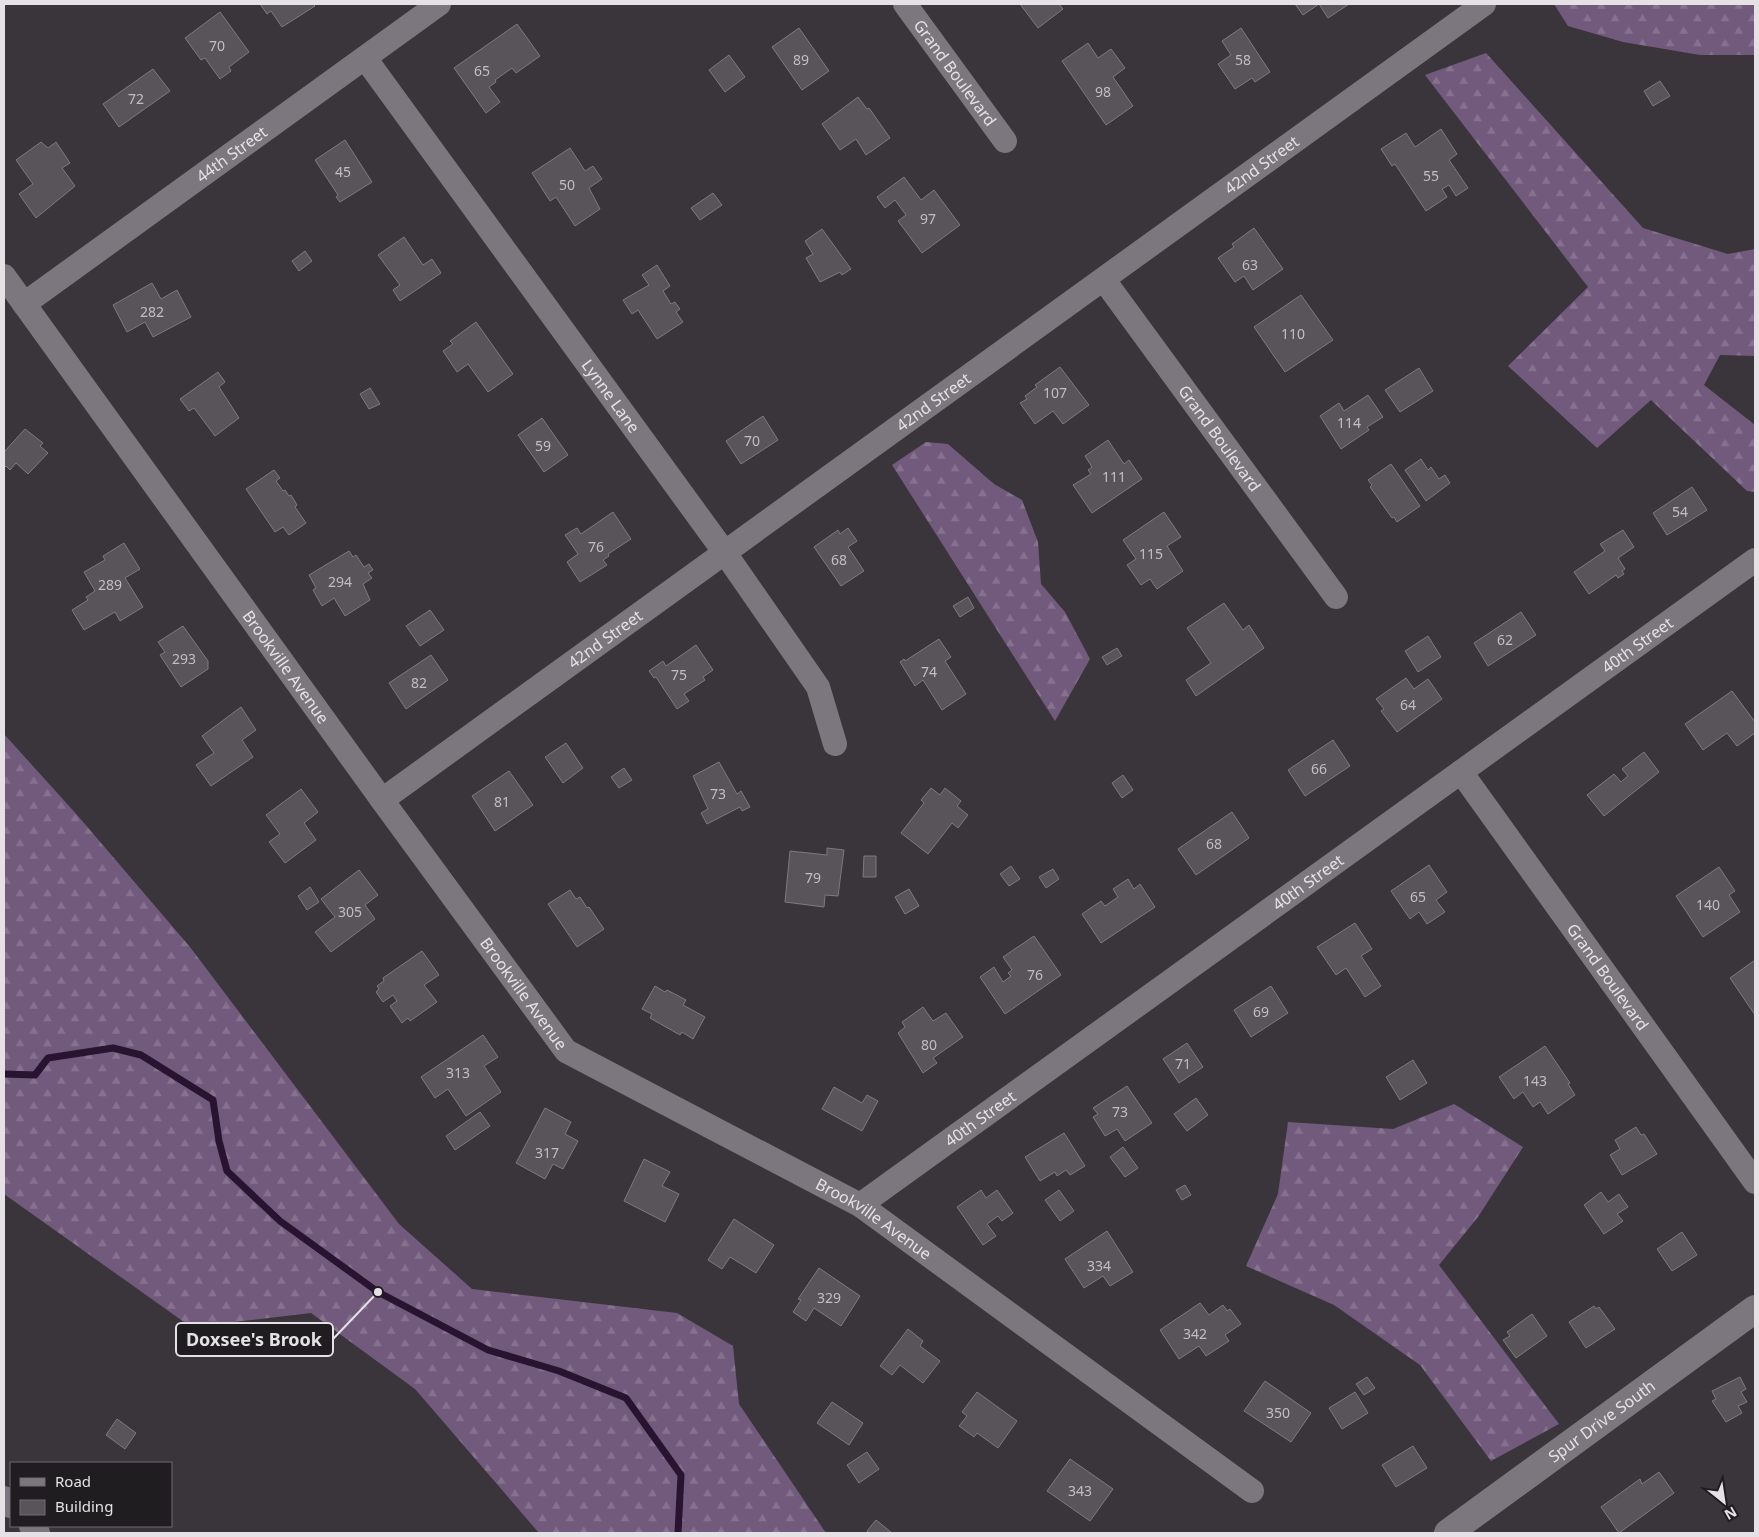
<svg xmlns="http://www.w3.org/2000/svg" width="1759" height="1537" font-family="'Noto Sans',sans-serif">
<style>
.forest{fill:url(#forest-firs)}
.lines{fill:none;stroke-linecap:round;stroke-linejoin:round}
.stream{stroke:#281330;stroke-width:7}
.building{fill:#58545a;stroke:#7e7a80}
.street{stroke:#7c777e;stroke-width:24}
.secondary{stroke:#7c777e;stroke-width:28}
.labels{text-anchor:middle;dominant-baseline:central;stroke-width:5;stroke-linejoin:round;paint-order:stroke}
.number-label{font-size:14px;fill:#c1bec2}
.street-label{font-size:16px;fill:#e4e2e5;stroke:#1f1d20}
.leader{fill:none;stroke:#e4e2e5;stroke-width:2}
.callout-dot{fill:#e4e2e5;stroke:#1f1d20;stroke-width:2}
.callout{fill:#1f1d20;stroke:#e4e2e5;stroke-width:2}
.callout-label{font-size:18px;text-anchor:middle;font-weight:bold;fill:#e4e2e5}
</style>
<defs>
<pattern id="forest-firs" width="22" height="20" patternUnits="userSpaceOnUse" patternTransform="scale(1.25)"><rect width="22" height="20" fill="#725a7d"/><path d="M5 1l3.5 6h-7zM16 11l3.5 6h-7z" fill="#86718f"/></pattern>
</defs>
<rect width="100%" height="100%" fill="#39353a"/>
<path class="forest" d="M 1554,4 L 1755,4 L 1755,55 L 1700,55 L 1623,42 L 1568,26 Z
M 1486,53 L 1643,228 L 1728,254 L 1755,249 L 1755,356 L 1720,355 L 1704,385 L 1755,425 L 1755,492 L 1747,491 L 1651,400 L 1597,448 L 1508,366 L 1588,287 L 1425,75 Z
M 926,442 L 948,444 L 994,484 L 1022,500 L 1038,542 L 1041,584 L 1065,612 L 1090,659 L 1055,721 L 892,465 Z
M 4,734 L 78,816 L 190,947 L 399,1224 L 472,1289 L 677,1313 L 733,1346 L 739,1404 L 826,1533 L 539,1533 L 415,1389 L 311,1313 L 191,1327 L 4,1194 Z
M 1454,1104 L 1523,1147 L 1478,1217 L 1439,1265 L 1559,1424 L 1491,1461 L 1420,1365 L 1334,1305 L 1246,1266 L 1278,1194 L 1288,1122 L 1393,1129 Z"/>
<g class="lines">
<path class="stream" d="M 4,1074 L 35,1075 L 48,1058 L 113,1048 L 141,1055 L 213,1100 L 219,1141 L 227,1171 L 280,1221 L 378,1292 L 488,1350 L 559,1371 L 626,1398 L 681,1475 L 678,1533"/>
</g>
<path class="building" d="M 260,4 L 313,4 L 315,6 L 282,27 L 271,11 L 267,14 Z
M 1020,4 L 1059,4 L 1063,9 L 1038,28 Z
M 1295,4 L 1349,4 L 1328,18 L 1319,4 L 1303,15 Z
M 220,12 L 249,52 L 229,67 L 231,71 L 220,79 L 205,58 L 201,60 L 185,38 Z
M 517,24 L 540,56 L 516,73 L 512,68 L 495,80 L 496,82 L 489,87 L 500,102 L 486,113 L 454,68 Z
M 799,28 L 829,71 L 802,90 L 772,47 Z
M 1241,28 L 1270,72 L 1255,82 L 1252,78 L 1235,89 L 1218,64 L 1231,55 L 1222,41 Z
M 1088,43 L 1098,58 L 1111,49 L 1125,68 L 1113,77 L 1133,106 L 1106,125 L 1062,61 Z
M 729,55 L 745,77 L 725,92 L 709,70 Z
M 153,69 L 170,91 L 119,127 L 103,104 Z
M 1660,81 L 1670,96 L 1653,106 L 1644,91 Z
M 858,97 L 867,109 L 869,108 L 890,138 L 866,155 L 856,139 L 840,150 L 822,124 Z
M 1441,129 L 1457,154 L 1449,160 L 1468,188 L 1456,196 L 1449,185 L 1442,189 L 1447,197 L 1426,211 L 1395,164 L 1392,166 L 1381,149 L 1406,133 L 1415,147 Z
M 345,140 L 372,182 L 340,202 L 336,197 L 338,195 L 315,160 Z
M 41,142 L 48,148 L 56,142 L 70,163 L 62,168 L 75,186 L 36,218 L 19,194 L 33,184 L 16,160 Z
M 570,148 L 585,171 L 593,166 L 602,179 L 589,188 L 600,209 L 575,226 L 556,197 L 550,201 L 532,173 Z
M 904,177 L 921,200 L 934,190 L 960,225 L 922,253 L 898,221 L 906,215 L 895,200 L 885,208 L 877,197 Z
M 713,193 L 722,205 L 700,220 L 691,208 Z
M 1254,228 L 1283,269 L 1253,290 L 1244,276 L 1235,282 L 1218,258 L 1234,247 L 1232,244 Z
M 822,229 L 851,269 L 842,275 L 840,272 L 820,282 L 806,258 L 813,254 L 805,241 Z
M 404,237 L 423,265 L 432,259 L 441,273 L 400,301 L 393,290 L 400,285 L 378,255 Z
M 305,251 L 312,261 L 299,271 L 292,261 Z
M 657,265 L 670,286 L 663,291 L 671,304 L 675,302 L 680,309 L 676,312 L 683,322 L 657,339 L 638,310 L 632,314 L 623,300 L 649,285 L 642,275 Z
M 152,283 L 161,299 L 177,290 L 191,317 L 153,337 L 145,322 L 127,332 L 113,305 Z
M 1301,295 L 1333,340 L 1285,372 L 1254,327 Z
M 476,322 L 513,374 L 488,392 L 468,364 L 457,372 L 443,351 L 453,344 L 450,341 Z
M 1060,367 L 1089,405 L 1063,424 L 1053,411 L 1035,424 L 1020,403 L 1027,399 L 1025,396 L 1037,387 L 1035,385 Z
M 1419,368 L 1433,391 L 1400,412 L 1385,390 Z
M 218,372 L 225,382 L 219,387 L 239,418 L 215,436 L 194,408 L 189,411 L 180,399 Z
M 370,388 L 380,404 L 369,409 L 360,394 Z
M 1368,395 L 1383,417 L 1367,427 L 1369,430 L 1341,449 L 1320,416 L 1339,403 L 1344,411 Z
M 763,416 L 778,440 L 741,464 L 726,441 Z
M 542,418 L 568,455 L 544,472 L 518,435 Z
M 25,429 L 43,443 L 40,446 L 48,453 L 28,474 L 16,463 L 10,470 L 6,466 L 4,468 L 4,452 Z
M 1108,440 L 1124,464 L 1129,460 L 1142,479 L 1092,513 L 1073,485 L 1091,474 L 1088,470 L 1092,467 L 1085,456 Z
M 1421,459 L 1428,470 L 1431,467 L 1439,479 L 1445,475 L 1450,483 L 1426,501 L 1405,470 Z
M 1391,464 L 1420,506 L 1397,522 L 1394,517 L 1392,518 L 1370,487 L 1372,485 L 1368,480 Z
M 274,470 L 280,478 L 276,481 L 283,491 L 285,490 L 289,496 L 291,495 L 297,505 L 295,507 L 306,523 L 289,535 L 283,527 L 275,532 L 246,489 Z
M 1692,487 L 1707,510 L 1667,535 L 1653,513 Z
M 613,512 L 631,539 L 608,554 L 609,556 L 603,560 L 607,565 L 580,582 L 567,562 L 578,554 L 565,535 L 577,528 L 581,534 Z
M 1164,512 L 1181,537 L 1167,546 L 1183,571 L 1157,589 L 1150,579 L 1141,585 L 1127,565 L 1136,559 L 1123,540 Z
M 848,528 L 857,541 L 848,547 L 864,571 L 841,586 L 814,547 L 838,530 L 840,534 Z
M 1623,530 L 1634,547 L 1618,558 L 1625,569 L 1622,571 L 1624,574 L 1618,578 L 1616,575 L 1589,594 L 1574,572 L 1605,551 L 1600,544 Z
M 124,543 L 140,569 L 125,578 L 143,607 L 120,621 L 115,612 L 84,630 L 72,610 L 88,600 L 86,597 L 95,591 L 84,572 L 105,560 L 103,556 Z
M 349,551 L 353,557 L 356,555 L 364,567 L 369,564 L 373,570 L 368,573 L 372,578 L 363,584 L 370,600 L 345,616 L 334,598 L 322,606 L 313,590 L 316,588 L 309,575 Z
M 968,597 L 974,608 L 960,617 L 953,606 Z
M 1224,603 L 1243,630 L 1249,625 L 1264,648 L 1196,696 L 1186,680 L 1211,663 L 1187,628 Z
M 430,610 L 444,630 L 420,646 L 406,626 Z
M 1521,612 L 1536,635 L 1488,666 L 1474,643 Z
M 183,626 L 208,661 L 208,669 L 181,687 L 160,655 L 165,652 L 158,642 Z
M 1428,636 L 1441,657 L 1418,672 L 1405,651 Z
M 939,639 L 951,657 L 945,661 L 966,694 L 942,710 L 923,680 L 915,686 L 900,662 L 904,659 L 905,661 Z
M 696,645 L 713,670 L 703,677 L 705,680 L 684,694 L 689,701 L 677,709 L 656,677 L 654,678 L 649,671 L 663,661 L 666,666 Z
M 1117,648 L 1122,656 L 1107,665 L 1102,657 Z
M 431,655 L 448,680 L 406,709 L 389,683 Z
M 1406,678 L 1414,689 L 1428,679 L 1442,699 L 1397,732 L 1381,711 L 1384,709 L 1376,699 Z
M 1732,691 L 1755,722 L 1755,733 L 1737,746 L 1727,733 L 1703,750 L 1685,724 Z
M 241,707 L 256,730 L 242,740 L 253,757 L 211,786 L 196,765 L 214,753 L 202,736 Z
M 1333,740 L 1350,766 L 1305,796 L 1288,770 Z
M 566,743 L 583,768 L 563,783 L 545,757 Z
M 1644,752 L 1659,772 L 1604,816 L 1587,795 L 1614,774 L 1621,782 L 1628,776 L 1622,769 Z
M 719,762 L 737,794 L 741,791 L 750,807 L 742,811 L 740,807 L 707,824 L 701,813 L 708,809 L 693,776 Z
M 624,768 L 632,780 L 619,788 L 611,777 Z
M 509,771 L 533,805 L 495,831 L 472,796 Z
M 1123,775 L 1133,790 L 1122,798 L 1112,783 Z
M 931,788 L 940,795 L 945,788 L 961,801 L 957,806 L 968,815 L 958,828 L 952,823 L 928,854 L 901,833 L 924,803 L 921,800 Z
M 301,789 L 318,812 L 304,823 L 316,840 L 285,863 L 269,842 L 280,834 L 266,815 Z
M 1232,812 L 1249,838 L 1196,875 L 1178,849 Z
M 827,848 L 844,850 L 838,896 L 825,895 L 824,907 L 785,902 L 790,851 L 827,855 Z
M 864,856 L 876,856 L 876,877 L 863,877 Z
M 1429,865 L 1447,892 L 1436,900 L 1445,912 L 1427,924 L 1419,912 L 1410,919 L 1391,891 Z
M 1011,866 L 1020,879 L 1009,886 L 1000,874 Z
M 1719,867 L 1735,891 L 1729,895 L 1740,912 L 1703,937 L 1676,896 Z
M 1053,869 L 1059,879 L 1046,888 L 1039,877 Z
M 359,870 L 378,895 L 365,905 L 375,919 L 331,952 L 315,932 L 335,917 L 321,899 Z
M 1128,879 L 1134,889 L 1140,884 L 1155,907 L 1101,943 L 1082,914 L 1101,901 L 1105,906 L 1118,897 L 1113,889 Z
M 310,887 L 319,902 L 307,910 L 298,896 Z
M 909,889 L 919,906 L 905,914 L 895,897 Z
M 570,890 L 576,899 L 580,897 L 587,908 L 589,907 L 604,929 L 577,947 L 548,904 Z
M 1355,923 L 1372,949 L 1361,956 L 1381,986 L 1365,997 L 1346,968 L 1336,975 L 1317,947 Z
M 1034,936 L 1061,975 L 1005,1014 L 980,977 L 994,967 L 1003,982 L 1011,976 L 1008,973 L 1012,970 L 1003,957 Z
M 422,951 L 439,975 L 424,985 L 437,1002 L 410,1021 L 408,1018 L 402,1023 L 390,1006 L 397,1001 L 393,995 L 383,1002 L 376,992 L 379,989 L 377,986 L 384,981 L 383,978 Z
M 1755,960 L 1755,1015 L 1730,978 Z
M 655,986 L 665,992 L 667,990 L 686,1000 L 683,1005 L 705,1017 L 693,1039 L 682,1032 L 680,1035 L 650,1018 L 652,1014 L 642,1009 Z
M 1271,986 L 1288,1013 L 1251,1037 L 1234,1010 Z
M 923,1007 L 933,1021 L 946,1013 L 963,1037 L 933,1058 L 937,1063 L 923,1073 L 898,1033 L 905,1027 L 902,1022 Z
M 483,1035 L 498,1057 L 484,1066 L 501,1092 L 466,1116 L 448,1089 L 435,1098 L 421,1077 Z
M 1187,1043 L 1203,1067 L 1179,1083 L 1163,1059 Z
M 1545,1046 L 1570,1083 L 1568,1084 L 1575,1095 L 1548,1114 L 1540,1102 L 1533,1107 L 1523,1092 L 1514,1099 L 1499,1077 Z
M 1413,1060 L 1427,1083 L 1400,1100 L 1386,1077 Z
M 1127,1086 L 1152,1123 L 1125,1141 L 1117,1129 L 1105,1136 L 1093,1117 L 1098,1114 L 1093,1108 Z
M 834,1087 L 862,1103 L 867,1095 L 878,1101 L 862,1131 L 822,1109 Z
M 1196,1098 L 1208,1115 L 1187,1131 L 1174,1114 Z
M 545,1108 L 571,1122 L 565,1134 L 578,1141 L 563,1169 L 553,1164 L 545,1179 L 516,1163 Z
M 480,1112 L 490,1126 L 455,1150 L 446,1136 Z
M 1636,1127 L 1641,1135 L 1644,1134 L 1657,1154 L 1622,1175 L 1610,1155 L 1620,1149 L 1615,1140 Z
M 1064,1133 L 1085,1166 L 1070,1175 L 1066,1170 L 1057,1176 L 1055,1172 L 1040,1181 L 1025,1157 Z
M 1123,1147 L 1138,1168 L 1125,1177 L 1110,1157 Z
M 644,1159 L 670,1172 L 662,1186 L 679,1194 L 665,1222 L 624,1201 Z
M 1185,1185 L 1191,1195 L 1182,1200 L 1176,1190 Z
M 981,1190 L 986,1198 L 997,1190 L 1013,1213 L 1002,1221 L 998,1216 L 987,1224 L 996,1236 L 983,1245 L 957,1207 Z
M 1059,1190 L 1074,1211 L 1060,1221 L 1045,1200 Z
M 1601,1192 L 1608,1202 L 1619,1194 L 1628,1207 L 1617,1214 L 1623,1221 L 1604,1234 L 1584,1205 Z
M 734,1219 L 774,1245 L 756,1273 L 730,1257 L 722,1269 L 708,1260 Z
M 1107,1231 L 1133,1272 L 1110,1286 L 1103,1276 L 1084,1288 L 1065,1259 Z
M 1682,1232 L 1697,1255 L 1672,1271 L 1657,1249 Z
M 819,1268 L 860,1296 L 841,1326 L 814,1308 L 806,1321 L 793,1312 L 801,1300 L 798,1299 Z
M 1200,1303 L 1209,1315 L 1223,1305 L 1227,1311 L 1230,1309 L 1241,1324 L 1225,1335 L 1229,1341 L 1206,1356 L 1199,1346 L 1179,1359 L 1160,1330 Z
M 1594,1306 L 1596,1309 L 1599,1307 L 1615,1329 L 1586,1348 L 1569,1322 Z
M 1532,1314 L 1547,1336 L 1516,1358 L 1503,1340 L 1510,1336 L 1507,1332 Z
M 908,1329 L 923,1341 L 920,1346 L 940,1361 L 923,1383 L 900,1365 L 892,1375 L 880,1366 Z
M 1367,1377 L 1375,1388 L 1364,1395 L 1356,1384 Z
M 1740,1377 L 1746,1389 L 1741,1392 L 1747,1402 L 1738,1406 L 1742,1413 L 1726,1422 L 1712,1401 L 1716,1399 L 1712,1391 Z
M 1265,1381 L 1311,1413 L 1291,1442 L 1244,1411 Z
M 977,1392 L 1017,1421 L 998,1448 L 977,1433 L 974,1437 L 959,1426 L 967,1416 L 962,1412 Z
M 1355,1392 L 1368,1413 L 1342,1429 L 1329,1408 Z
M 832,1402 L 863,1423 L 849,1445 L 817,1423 Z
M 117,1419 L 136,1433 L 125,1449 L 106,1435 Z
M 1413,1446 L 1427,1468 L 1396,1487 L 1382,1465 Z
M 867,1452 L 879,1469 L 859,1483 L 847,1465 Z
M 1070,1459 L 1113,1489 L 1090,1521 L 1047,1491 Z
M 1659,1472 L 1674,1493 L 1619,1533 L 1601,1507 L 1640,1479 L 1642,1484 Z
M 876,1520 L 892,1533 L 870,1533 L 867,1531 Z"/>
<g class="lines">
<g class="street">
<path id="s1" d="M 905,4 L 1005,141"/>
<path id="s2" d="M 365,58 L 725,553 L 818,687 L 835,744"/>
<path id="s3" d="M 4,276 L 382,800 L 566,1051 L 860,1205 L 1252,1491"/>
<path id="s4" d="M 1104,280 L 1336,597"/>
<path id="s5" d="M 24,304 L 439,4"/>
<path id="s6" d="M 1461,772 L 1755,1182"/>
<path id="s7" d="M 382,800 L 1484,4"/>
<path id="s8" d="M 860,1205 L 1755,560"/>
<path d="M 4,1498 L 11,1506"/>
<path d="M 31,1526 L 38,1533"/>
</g>
<path class="secondary" id="s9" d="M 1448,1533 L 1755,1309"/>
</g>
<g class="labels">
<g class="number-label">
<text x="217" y="45">70</text>
<text x="801" y="59">89</text>
<text x="1243" y="59">58</text>
<text x="482" y="70">65</text>
<text x="1103" y="91">98</text>
<text x="136" y="98">72</text>
<text x="343" y="171">45</text>
<text x="1431" y="175">55</text>
<text x="567" y="184">50</text>
<text x="928" y="218">97</text>
<text x="1250" y="264">63</text>
<text x="152" y="311">282</text>
<text x="1293" y="333">110</text>
<text x="1055" y="392">107</text>
<text x="1349" y="422">114</text>
<text x="752" y="440">70</text>
<text x="543" y="445">59</text>
<text x="1114" y="476">111</text>
<text x="1680" y="511">54</text>
<text x="596" y="546">76</text>
<text x="1151" y="553">115</text>
<text x="839" y="559">68</text>
<text x="340" y="581">294</text>
<text x="110" y="584">289</text>
<text x="1505" y="639">62</text>
<text x="184" y="658">293</text>
<text x="929" y="671">74</text>
<text x="679" y="674">75</text>
<text x="419" y="682">82</text>
<text x="1408" y="704">64</text>
<text x="1319" y="768">66</text>
<text x="718" y="793">73</text>
<text x="502" y="801">81</text>
<text x="1214" y="843">68</text>
<text x="813" y="877">79</text>
<text x="1418" y="896">65</text>
<text x="1708" y="904">140</text>
<text x="350" y="911">305</text>
<text x="1035" y="974">76</text>
<text x="1261" y="1011">69</text>
<text x="929" y="1044">80</text>
<text x="1183" y="1063">71</text>
<text x="458" y="1072">313</text>
<text x="1535" y="1080">143</text>
<text x="1120" y="1111">73</text>
<text x="547" y="1152">317</text>
<text x="1099" y="1265">334</text>
<text x="829" y="1297">329</text>
<text x="1195" y="1333">342</text>
<text x="1278" y="1412">350</text>
<text x="1080" y="1490">343</text>
</g>
<g class="street-label">
<text stroke="none"><textPath href="#s1" startOffset="85">Grand Boulevard</textPath></text>
<text stroke="none"><textPath href="#s5" startOffset="256">44th Street</textPath></text>
<text stroke="none"><textPath href="#s7" startOffset="1085">42nd Street</textPath></text>
<text stroke="none"><textPath href="#s2" startOffset="418">Lynne Lane</textPath></text>
<text stroke="none"><textPath href="#s7" startOffset="680">42nd Street</textPath></text>
<text stroke="none"><textPath href="#s4" startOffset="196">Grand Boulevard</textPath></text>
<text stroke="none"><textPath href="#s7" startOffset="275">42nd Street</textPath></text>
<text stroke="none"><textPath href="#s8" startOffset="958">40th Street</textPath></text>
<text stroke="none"><textPath href="#s3" startOffset="482">Brookville Avenue</textPath></text>
<text stroke="none"><textPath href="#s8" startOffset="552">40th Street</textPath></text>
<text stroke="none"><textPath href="#s6" startOffset="252">Grand Boulevard</textPath></text>
<text stroke="none"><textPath href="#s3" startOffset="886">Brookville Avenue</textPath></text>
<text stroke="none"><textPath href="#s8" startOffset="148">40th Street</textPath></text>
<text stroke="none"><textPath href="#s3" startOffset="1308">Brookville Avenue</textPath></text>
<text stroke="none"><textPath href="#s9" startOffset="190">Spur Drive South</textPath></text>
</g>
</g>
<path class="leader" d="M378 1292L333 1339"/>
<circle class="callout-dot" cx="378" cy="1292" r="5"/>
<rect class="callout" x="176" y="1323" width="157" height="33" rx="5"/>
<g class="callout-label">
<text x="254" y="1346">Doxsee's Brook</text>
</g>
<rect width="1759" height="1537" fill="none" stroke="#e4e2e5" stroke-width="10"/>
<rect x="10" y="1462" width="162" height="65" fill="#1f1d20" stroke="#6e6c6f"/>
<rect x="20" y="1478" width="25" height="8" fill="#7c777e" stroke="#6e6c6f"/>
<text x="55" y="1487" font-size="15" fill="#e4e2e5">Road</text>
<rect x="20" y="1500" width="25" height="15" fill="#58545a" stroke="#6e6c6f"/>
<text x="55" y="1512" font-size="15" fill="#e4e2e5">Building</text>
<g transform="translate(1724 1502) rotate(150)" stroke="#1f1d20" stroke-width="4" paint-order="stroke">
<path d="M0-4L9 19L0 12L-9 19Z" fill="#e4e2e5"/>
<text y="-8" font-size="14" font-weight="bold" text-anchor="middle" fill="#e4e2e5">N</text>
</g>
</svg>
